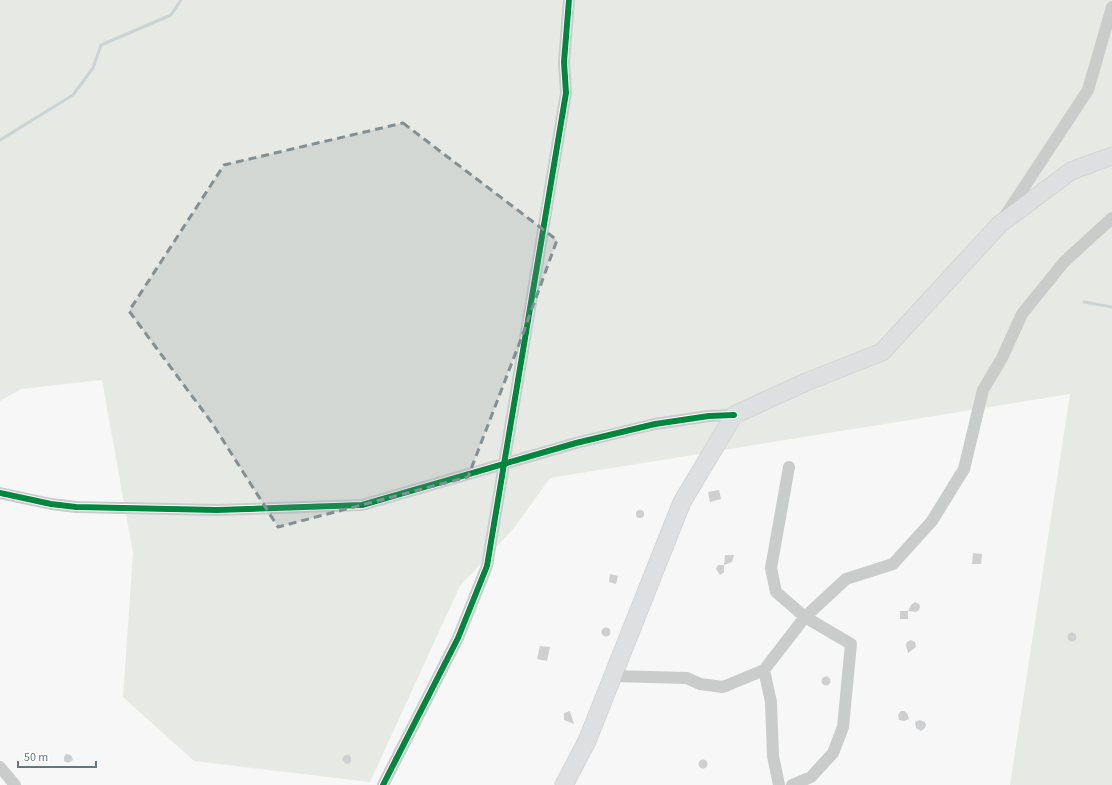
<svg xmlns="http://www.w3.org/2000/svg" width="1112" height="785" font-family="'Source Sans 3',sans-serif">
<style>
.green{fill:#e6e9e4}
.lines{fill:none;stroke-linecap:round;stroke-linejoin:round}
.stream{stroke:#cad3d5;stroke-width:3}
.building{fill:#cdcfd0}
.secondary-casing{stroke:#d3d4d5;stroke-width:19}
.street{stroke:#cacccc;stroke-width:12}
.secondary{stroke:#dedfe0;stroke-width:17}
.cycleway-casing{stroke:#fff;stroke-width:8}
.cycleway{stroke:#00873e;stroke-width:6}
.marked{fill:#819095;fill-opacity:0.2;stroke:#819095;stroke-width:3;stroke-dasharray:8 5;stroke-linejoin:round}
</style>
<rect width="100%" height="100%" fill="#f7f7f7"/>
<path class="green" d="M 0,0 L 1112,0 L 1112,785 L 1010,785 L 1070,394 L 550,478 L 514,528 L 460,586 L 370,782 L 194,761 L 123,697 L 133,553 L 102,380 L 21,389 L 0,401 Z"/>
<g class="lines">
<path class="stream" d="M 0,140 L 73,95 L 93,68 L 101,45 L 171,15 L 181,0
M 1084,302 L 1112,307"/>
</g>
<path class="building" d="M 719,490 L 721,499 L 710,502 L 708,492 Z
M636 514a4 4 0 1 1 8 0a4 4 0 1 1-8 0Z
M 973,553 L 982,554 L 981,564 L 972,564 Z
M 725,555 L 734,555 L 732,562 L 724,565 Z
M 718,565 L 724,565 L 724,572 L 720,575 L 716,569 Z
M 610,574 L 618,576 L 616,584 L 609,582 Z
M 915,602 L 919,604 L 920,607 L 919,610 L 916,612 L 908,611 L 911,605 Z
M 900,611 L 908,611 L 908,619 L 900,619 Z
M601.5 632a4.5 4.5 0 1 1 9 0a4.5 4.5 0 1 1-9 0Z
M1067.5 637a4.5 4.5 0 1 1 9 0a4.5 4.5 0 1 1-9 0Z
M 911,640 L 915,642 L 916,647 L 908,653 L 906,645 L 907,642 Z
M 540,646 L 550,647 L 547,661 L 537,659 Z
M821.5 681a4.5 4.5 0 1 1 9 0a4.5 4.5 0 1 1-9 0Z
M 570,711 L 574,724 L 564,720 L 564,713 Z
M 901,711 L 904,711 L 907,713 L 909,719 L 904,721 L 899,720 L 898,715 Z
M 920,720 L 925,722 L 926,725 L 925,728 L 921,731 L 916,728 L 915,722 Z
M 66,754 L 71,755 L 73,760 L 68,763 L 64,761 L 64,757 Z
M 349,754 L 351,758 L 351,761 L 350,763 L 346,764 L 342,759 L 344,756 Z
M698.5 764a4.5 4.5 0 1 1 9 0a4.5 4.5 0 1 1-9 0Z"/>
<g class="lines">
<defs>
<path id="secondary" d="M 564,785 L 587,741 L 682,502 L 734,415 L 806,382 L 882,352 L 1000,224 L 1071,171 L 1112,156"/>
</defs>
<use href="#secondary" class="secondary-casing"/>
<path class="street" d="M 1005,216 L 1088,90 L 1112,7
M 789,467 L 771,568 L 776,592 L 805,617 L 851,644 L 843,727 L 833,753 L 811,777 L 792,785
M 0,493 L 51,504 L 76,507 L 217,510 L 362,505 L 576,443 L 655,424 L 709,416 L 734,415
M 764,670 L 771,702 L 773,756 L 779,785
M 613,676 L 687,678 L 700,684 L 723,687 L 764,670 L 805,617 L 846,579 L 893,564 L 932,521 L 964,469 L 983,390 L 1002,358 L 1022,314 L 1064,262 L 1112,218
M 0,767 L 15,785
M 383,785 L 458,638 L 487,566 L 566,93 L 564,62 L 569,0"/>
<use href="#secondary" class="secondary"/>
<defs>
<path id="cycleway" d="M 0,493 L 51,504 L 76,507 L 217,510 L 362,505 L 576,443 L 655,424 L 709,416 L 734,415
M 383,785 L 458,638 L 487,566 L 566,93 L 564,62 L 569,0"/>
</defs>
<use href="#cycleway" class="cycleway-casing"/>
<use href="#cycleway" class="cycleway"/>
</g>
<path class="marked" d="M 403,123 L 557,240 L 521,339 L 468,477 L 278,527 L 212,423 L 129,311 L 224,165 Z"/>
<path d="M18 761v6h78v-6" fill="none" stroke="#65777e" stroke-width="2"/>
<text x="24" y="761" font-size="12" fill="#65777e" stroke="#ffffff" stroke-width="3" paint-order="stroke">50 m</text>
</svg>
